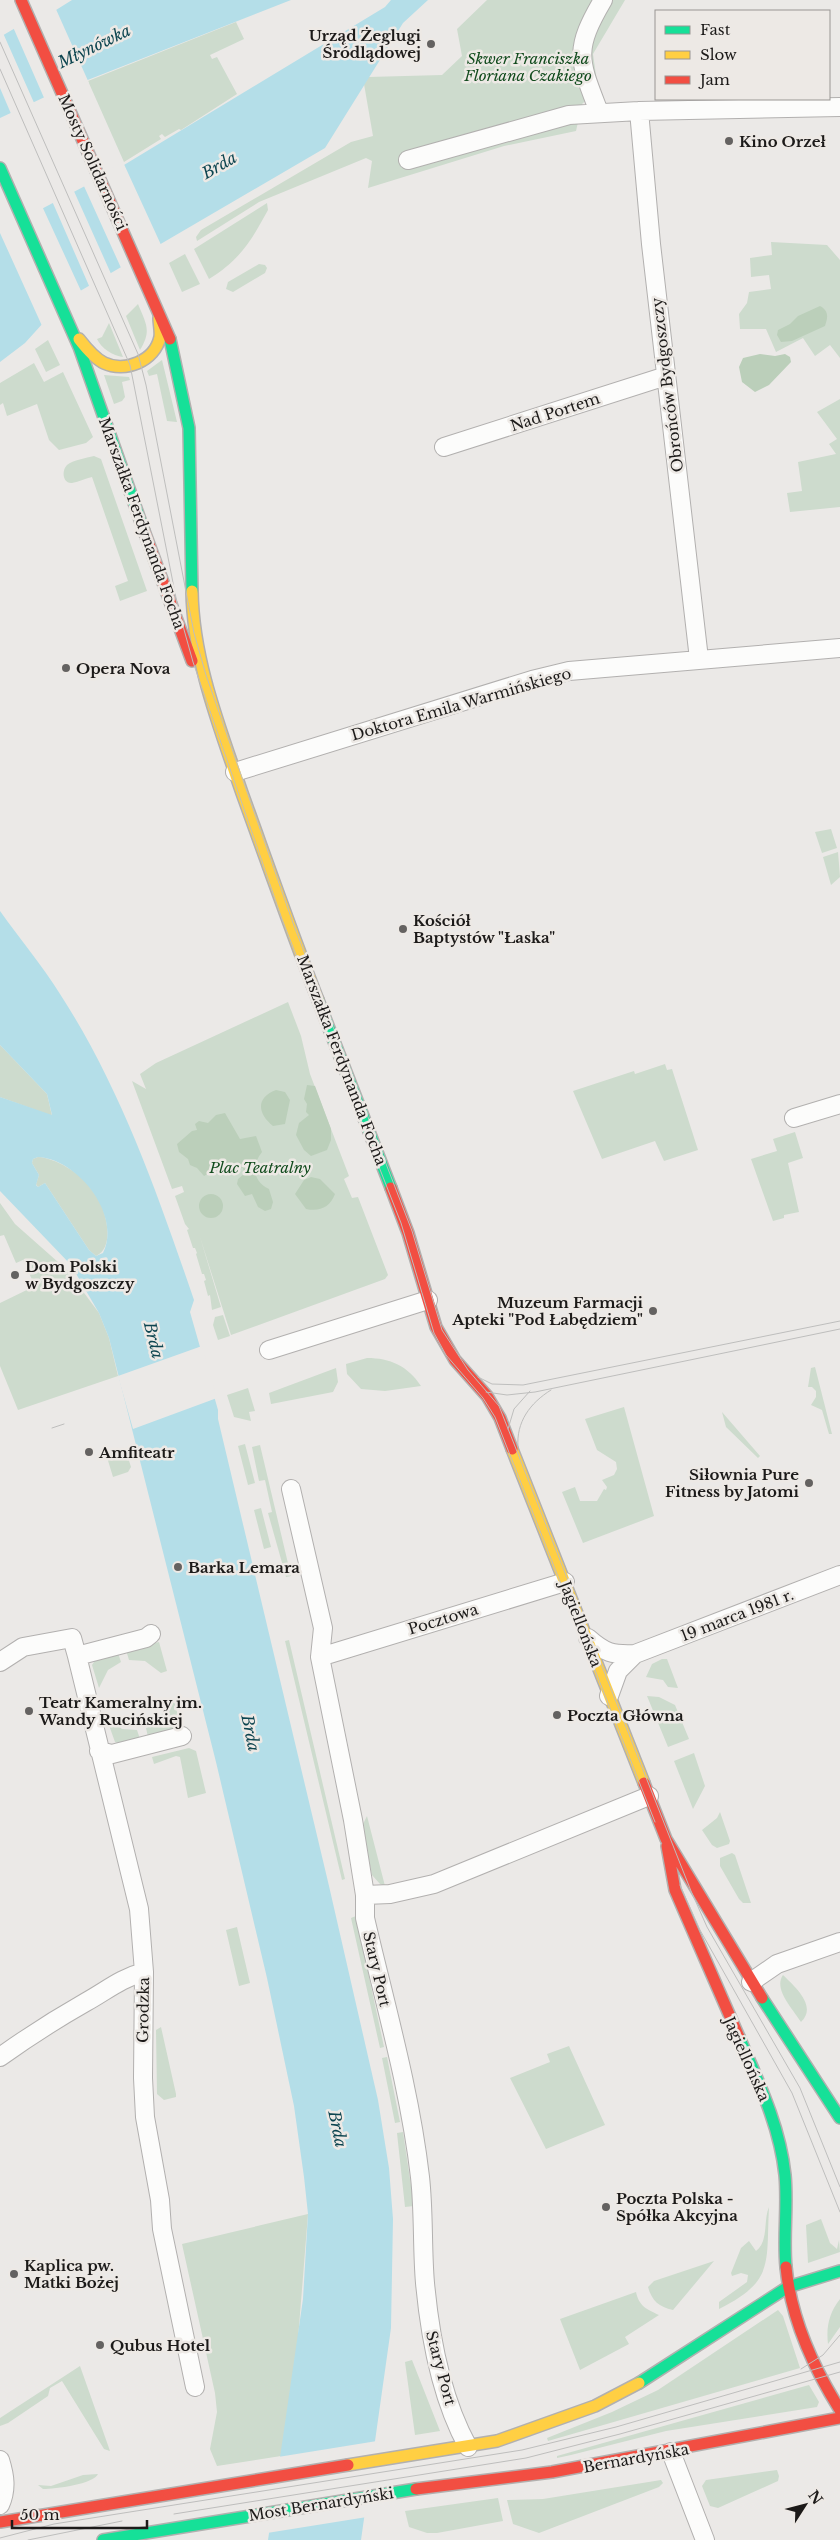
<svg xmlns="http://www.w3.org/2000/svg" width="840" height="2540" font-family="'Libre Baskerville',serif">
<style>
.green{fill:#cddbcd}
.forest{fill:#bbcfba}
.water{fill:#b4dee8;fill-rule:evenodd}
.pier{fill:#ebe9e7}
.lines{fill:none;stroke-linecap:round;stroke-linejoin:round}
.street-casing{stroke:#b2b0af;stroke-width:20}
.fast-casing{stroke:#b2b0af;stroke-width:14}
.slow-casing{stroke:#b2b0af;stroke-width:14}
.jam-casing{stroke:#b2b0af;stroke-width:14}
.street{stroke:#fcfcfb;stroke-width:18}
.fast{stroke:#16e098;stroke-width:11}
.slow{stroke:#ffcf43;stroke-width:11}
.jam{stroke:#f24e42;stroke-width:11}
.tram{stroke:#bebebd;stroke-width:1}
.poi-dot{fill:#646261;stroke:#ede9e5;stroke-width:2}
.labels{text-anchor:middle;dominant-baseline:central;stroke-width:5;stroke-linejoin:round;paint-order:stroke}
.poi-label{font-size:15px;font-weight:bold;fill:#1c1a19;stroke:#ede9e5;text-anchor:start}
.park-label{font-size:15px;font-style:italic;fill:#114b1d;stroke:#ede9e5}
.street-label{font-size:15px;fill:#1c1a19;stroke:#ede9e5}
.water-label{font-size:16px;font-style:italic;fill:#0d4550;stroke:#ede9e5}
</style>
<rect width="100%" height="100%" fill="#ebe9e7"/>
<path class="green" d="M 487,0 L 625,0 L 593,54 L 598,89 L 582,104 L 576,131 L 504,146 L 368,188 L 372,161 L 366,158 L 259,202 L 197,241 L 196,237 L 201,230 L 351,142 L 373,136 L 364,84 L 368,77 L 442,75 L 462,56 L 457,29 Z
M 236,22 L 244,39 L 210,55 L 212,59 L 217,57 L 237,94 L 181,130 L 179,129 L 165,137 L 162,134 L 159,136 L 161,139 L 124,162 L 88,81 Z
M 267,203 L 268,210 C 251,241 240,260 209,279 L 194,249 Z
M 771,242 L 827,245 L 840,260 L 840,358 L 830,345 L 815,356 L 803,338 L 776,352 L 766,329 L 740,329 L 739,314 L 747,303 L 749,292 L 771,289 L 769,275 L 751,277 L 750,258 L 772,255 Z
M 185,254 L 200,284 L 182,292 L 169,263 Z
M 259,264 L 265,265 L 267,268 L 265,273 L 233,292 L 226,289 L 228,282 Z
M 138,304 C 146,324 152,330 140,350 L 126,316 Z
M 109,323 L 123,357 C 113,356 101,348 97,339 L 102,337 Z
M 48,340 L 60,365 L 46,372 L 35,349 Z
M 162,360 L 177,422 L 167,421 L 157,374 L 149,376 L 147,371 Z
M 34,363 L 44,382 L 63,372 L 93,437 L 86,443 L 59,450 L 49,440 L 37,404 L 7,416 L 3,403 L 0,405 L 0,383 Z
M 104,375 L 129,377 L 130,380 L 122,382 L 125,397 L 122,401 L 114,404 Z
M 840,399 L 840,507 L 790,512 L 787,493 L 802,491 L 798,462 L 836,454 L 829,444 L 837,439 L 817,412 Z
M 94,456 L 101,459 L 147,591 L 120,601 L 115,586 L 128,581 L 92,477 C 86,478 79,482 72,483 C 63,484 61,471 67,465 C 73,460 86,458 94,456 Z
M 831,829 L 837,848 L 822,853 L 815,832 Z
M 838,852 L 840,877 L 831,885 L 823,857 Z
M 288,1002 L 301,1036 L 310,1074 L 349,1176 L 344,1179 L 352,1198 L 358,1197 L 388,1275 L 385,1279 L 231,1335 L 200,1237 L 221,1307 L 212,1310 L 210,1295 L 208,1296 L 204,1281 L 206,1280 L 204,1274 L 202,1274 L 196,1254 L 197,1253 L 195,1248 L 193,1248 L 187,1230 L 189,1229 L 185,1224 L 175,1196 L 184,1192 L 182,1186 L 172,1189 L 132,1081 L 146,1089 L 140,1074 L 156,1063 Z
M 0,1045 L 47,1094 L 52,1116 L 0,1097 Z
M 665,1064 L 667,1070 L 672,1069 L 698,1150 L 664,1161 L 655,1141 L 602,1159 L 573,1091 L 634,1071 L 635,1074 Z
M 795,1132 L 803,1158 L 788,1163 L 799,1212 L 784,1215 L 784,1218 L 773,1221 L 751,1159 L 777,1151 L 773,1139 Z
M 38,1157 C 56,1158 79,1173 91,1187 C 104,1201 118,1246 96,1256 L 89,1250 L 45,1183 L 38,1187 L 36,1184 L 39,1175 L 32,1163 L 33,1159 Z
M 0,1203 L 15,1224 L 67,1270 L 99,1313 L 109,1338 L 118,1376 L 18,1410 L 0,1366 L 0,1303 L 35,1286 L 23,1260 L 16,1263 L 4,1235 L 0,1236 Z
M 223,1315 L 230,1336 L 218,1340 L 213,1325 L 215,1317 Z
M 367,1358 C 390,1358 408,1366 421,1386 L 385,1391 L 361,1389 L 347,1374 L 346,1364 Z
M 815,1367 L 832,1434 L 829,1434 L 822,1410 L 811,1405 L 816,1397 L 816,1391 L 812,1387 L 808,1387 L 811,1368 Z
M 336,1368 L 338,1382 L 333,1392 L 271,1404 L 269,1393 Z
M 248,1388 L 255,1411 L 249,1412 L 251,1421 L 234,1417 L 227,1395 Z
M 624,1407 L 654,1516 L 583,1543 L 562,1492 L 575,1487 L 580,1501 L 597,1501 L 604,1489 L 606,1490 L 607,1487 L 602,1480 L 614,1475 L 617,1469 L 616,1462 L 597,1450 L 585,1419 Z
M 722,1412 L 760,1456 L 758,1458 L 726,1427 Z
M 245,1444 L 255,1483 L 248,1485 L 238,1446 Z
M 260,1445 L 291,1576 L 286,1577 L 268,1513 L 272,1512 L 265,1480 L 259,1481 L 252,1447 Z
M 125,1448 L 131,1467 L 128,1472 L 113,1477 L 106,1454 Z
M 261,1508 L 271,1547 L 264,1549 L 254,1510 Z
M 289,1640 L 345,1879 L 342,1880 L 285,1641 Z
M 159,1642 L 167,1671 L 161,1673 L 145,1661 L 129,1660 L 126,1650 Z
M 118,1653 L 121,1662 L 108,1670 L 99,1688 L 92,1665 L 96,1659 Z
M 662,1659 L 667,1659 L 678,1688 L 668,1687 L 663,1680 L 646,1677 L 652,1664 Z
M 647,1696 L 659,1697 L 675,1705 L 689,1739 L 668,1747 Z
M 174,1700 L 181,1728 L 148,1737 L 146,1728 L 159,1719 L 169,1702 Z
M 106,1717 L 122,1729 L 137,1730 L 140,1739 L 120,1744 L 115,1742 Z
M 189,1748 L 196,1751 L 206,1793 L 188,1798 L 180,1757 L 176,1756 L 154,1764 L 152,1757 Z
M 694,1753 L 705,1786 L 693,1809 L 674,1761 Z
M 720,1812 L 730,1841 L 729,1844 L 717,1848 L 712,1845 L 702,1830 L 717,1818 Z
M 367,1816 L 385,1886 L 380,1884 L 372,1875 L 362,1826 Z
M 732,1853 L 735,1855 L 751,1903 L 743,1903 L 739,1899 L 720,1866 L 720,1858 Z
M 356,1916 L 384,2047 L 380,2048 L 351,1918 Z
M 237,1927 L 250,1983 L 239,1986 L 226,1930 Z
M 783,1975 C 794,1986 818,2006 801,2022 C 793,2009 773,1989 783,1975 Z
M 161,2027 L 176,2094 L 176,2097 L 164,2100 L 157,2094 L 156,2030 Z
M 569,2046 L 605,2125 L 546,2149 L 510,2078 L 550,2062 L 547,2054 Z
M 387,2057 L 400,2122 L 395,2123 L 382,2058 Z
M 403,2132 L 414,2206 L 405,2207 L 397,2133 Z
M 769,2207 C 766,2263 775,2281 719,2309 L 719,2302 L 747,2282 L 748,2275 L 741,2273 L 732,2276 L 731,2273 L 741,2248 L 749,2241 L 756,2251 C 769,2241 763,2221 769,2207 Z
M 308,2214 L 298,2339 L 281,2456 L 217,2466 L 210,2449 L 217,2412 L 215,2393 L 182,2244 Z
M 821,2219 L 830,2243 L 837,2249 L 839,2240 L 840,2252 L 808,2263 L 806,2225 Z
M 714,2261 L 673,2310 C 659,2307 652,2301 648,2287 L 654,2281 Z
M 636,2292 C 639,2306 646,2309 659,2315 L 625,2337 L 629,2344 L 580,2370 L 560,2319 Z
M 840,2299 L 840,2327 L 828,2344 C 826,2327 829,2313 840,2299 Z
M 778,2310 L 783,2316 L 800,2368 L 548,2441 L 547,2438 L 612,2412 L 658,2390 Z
M 412,2360 L 440,2431 L 415,2435 L 405,2362 Z
M 80,2366 L 110,2451 L 104,2449 L 62,2381 L 50,2388 L 48,2396 L 8,2423 L 0,2426 L 0,2418 Z
M 809,2385 L 819,2402 L 817,2407 L 666,2431 L 571,2455 L 557,2458 L 557,2456 Z
M 777,2470 L 779,2476 L 778,2481 L 718,2508 L 710,2506 L 702,2486 L 706,2480 Z
M 98,2474 C 94,2484 55,2489 43,2489 L 38,2485 L 51,2486 L 83,2475 Z
M 661,2480 L 663,2483 L 659,2487 L 539,2533 L 513,2524 L 507,2500 L 543,2499 Z
M 498,2498 L 503,2521 L 437,2533 L 427,2533 L 409,2527 L 405,2511 Z"/>
<path class="forest" d="M 820,306 C 829,311 828,317 825,326 L 792,341 L 781,342 L 777,335 L 778,330 L 790,324 L 798,316 Z
M 760,354 L 775,356 L 785,354 L 790,357 L 791,362 L 769,385 L 755,392 L 742,382 L 739,367 L 743,358 Z
M 307,1085 L 315,1086 L 331,1129 L 331,1140 L 327,1150 L 311,1156 L 304,1150 L 296,1135 L 299,1123 L 309,1115 L 306,1112 L 307,1104 L 304,1099 Z
M 276,1090 L 285,1092 L 290,1100 L 285,1124 L 273,1126 C 258,1114 255,1098 276,1090 Z
M 225,1113 L 240,1139 L 256,1136 L 262,1152 C 251,1165 253,1182 269,1189 L 273,1202 L 271,1209 L 265,1211 L 258,1207 L 252,1194 L 245,1196 L 237,1184 L 238,1179 L 244,1174 L 243,1168 L 213,1171 L 204,1176 L 197,1168 L 190,1165 L 188,1159 L 179,1152 L 177,1144 L 192,1131 L 197,1130 L 195,1124 L 199,1121 L 208,1123 L 216,1115 Z
M 311,1177 L 320,1179 L 335,1194 C 330,1207 320,1212 306,1209 L 295,1194 L 304,1180 Z
M199 1206a12 12 0 1 1 24 0a12 12 0 1 1-24 0Z"/>
<path class="water" d="M 72,0 L 291,0 L 47,96 L 0,118 L 0,37 L 41,13 L 56,10 Z
M 391,0 L 428,0 L 403,23 L 325,148 L 63,301 L 25,343 L 0,362 L 0,228 L 15,223 L 119,168 L 385,7 Z
M 0,911 C 20,939 42,965 60,994 C 121,1088 158,1195 194,1300 L 190,1312 L 218,1410 L 218,1419 L 329,1886 L 378,2100 L 389,2168 L 393,2219 L 391,2328 L 361,2540 L 268,2540 L 303,2299 L 308,2214 L 304,2177 L 294,2106 L 267,1978 L 216,1762 L 109,1338 L 99,1313 L 71,1265 L 0,1191 L 0,1097 L 52,1115 L 47,1094 L 0,1045 ZM 38,1157 C 77,1159 122,1214 103,1253 L 96,1256 L 89,1250 L 45,1183 L 38,1187 L 36,1185 L 39,1175 L 32,1163 L 33,1159 Z"/>
<path class="pier" d="M 55,7 L 89,83 L 45,100 L 13,27 L 40,11 Z
M 3,33 L 35,105 L 12,116 L 0,88 L 0,35 Z
M 123,162 L 162,247 L 122,270 L 83,184 Z
M 73,189 L 112,276 L 90,288 L 52,201 Z
M 42,206 L 82,293 L 65,303 L 43,328 L 0,233 L 0,226 Z
M 202,1346 L 217,1398 L 133,1429 L 118,1376 Z
M 377,2441 L 367,2517 L 267,2533 L 278,2457 Z"/>
<g class="lines">
<defs>
<path id="street" d="M 639,111 L 651,244 L 699,659
M 599,112 C 579,60 573,51 603,0
M 408,160 L 569,115 L 639,111 L 840,107
M 444,447 L 666,376
M 235,772 L 532,680 L 569,671 L 840,648
M 794,1118 L 840,1104
M 269,1350 L 428,1300
M 291,1489 L 323,1628 L 320,1657 L 353,1820 L 365,1895 L 365,1918 C 385,2004 410,2090 420,2177 C 424,2213 422,2248 425,2283 C 430,2337 442,2400 468,2447
M 588,1638 C 605,1653 612,1655 635,1654
M 77,1656 L 146,1638 L 151,1634
M 320,1657 L 565,1582
M 0,1662 L 23,1647 L 72,1638 L 77,1656 L 139,1909 L 144,1972 L 143,2078 L 145,2117 L 160,2200 L 162,2229 L 195,2387
M 609,1696 L 618,1671 L 635,1654 L 840,1575
M 99,1751 L 112,1754 L 182,1736
M 365,1895 L 390,1894 L 434,1884 L 649,1796
M 751,1982 L 777,1964 L 840,1942
M 0,2057 C 28,2037 56,2019 86,2002 C 106,1991 121,1978 144,1972
M 671,2452 L 705,2540
M 0,2460 C 5,2476 7,2489 0,2505"/>
<path id="fast" d="M 0,168 L 79,347 L 144,531
M 170,339 L 189,428 L 192,591
M 318,1000 L 391,1188
M 762,1998 L 840,2118
M 739,2037 C 758,2081 780,2126 785,2175 C 788,2206 783,2237 786,2267
M 639,2383 L 788,2287 L 840,2271
M 103,2540 L 416,2489"/>
<path id="slow" d="M 79,339 C 86,348 94,358 104,363 C 125,373 155,361 160,337 C 161,331 159,324 159,318
M 192,591 C 193,661 220,728 242,793 C 267,862 291,931 318,1000
M 512,1449 L 644,1783
M 348,2465 L 497,2441 L 595,2406 L 639,2383"/>
<path id="jam" d="M 21,0 L 170,339
M 144,531 L 192,661
M 391,1188 L 408,1233 L 436,1327 L 455,1360 L 487,1396 L 500,1418 L 512,1449
M 644,1783 L 666,1839 L 762,1998
M 667,1846 L 675,1890 L 739,2037
M 786,2267 C 791,2319 813,2367 840,2410
M 416,2489 L 552,2472 L 840,2418
M 0,2522 L 348,2465"/>
</defs>
<use href="#street" class="street-casing"/>
<use href="#fast" class="fast-casing"/>
<use href="#slow" class="slow-casing"/>
<use href="#jam" class="jam-casing"/>
<use href="#street" class="street"/>
<use href="#fast" class="fast"/>
<use href="#slow" class="slow"/>
<use href="#jam" class="jam"/>
<path class="tram" d="M 0,42 L 138,354 L 146,385 L 194,633 L 206,675 L 293,923 L 412,1231 L 442,1330 L 468,1370 L 499,1406 L 691,1891 L 707,1927 L 800,2088 L 840,2187
M 0,69 L 130,365 L 178,608 L 193,662 L 282,919 L 401,1223 L 434,1333 L 446,1355 L 483,1398 L 495,1417 L 655,1822
M 478,1377 L 492,1384 L 523,1385 L 840,1321
M 486,1392 L 507,1395 L 535,1392 L 840,1329
M 52,1428 L 64,1424
M 508,1429 L 514,1409 L 530,1391
M 518,1447 C 516,1422 530,1403 551,1390
M 680,1885 L 700,1930 L 792,2093 L 840,2212
M 801,2369 L 823,2355 L 840,2335
M 174,2514 L 526,2458 L 620,2434 L 840,2372
M 0,2538 L 54,2524 L 522,2450 L 616,2427 L 840,2362
M 28,2540 L 122,2521"/>
</g>
<g class="poi-dot">
<circle cx="431" cy="44" r="5"/>
<circle cx="729" cy="141" r="5"/>
<circle cx="66" cy="668" r="5"/>
<circle cx="403" cy="929" r="5"/>
<circle cx="15" cy="1275" r="5"/>
<circle cx="653" cy="1311" r="5"/>
<circle cx="89" cy="1452" r="5"/>
<circle cx="809" cy="1483" r="5"/>
<circle cx="178" cy="1567" r="5"/>
<circle cx="29" cy="1711" r="5"/>
<circle cx="557" cy="1715" r="5"/>
<circle cx="606" cy="2207" r="5"/>
<circle cx="14" cy="2274" r="5"/>
<circle cx="100" cy="2345" r="5"/>
</g>
<g class="labels">
<g class="poi-label">
<text x="421" y="35" text-anchor="end">Urząd Żeglugi<tspan x="421" dy="17">Śródlądowej</tspan></text>
<text x="739" y="141">Kino Orzeł</text>
<text x="76" y="668">Opera Nova</text>
<text x="413" y="920">Kościół<tspan x="413" dy="17">Baptystów "Łaska"</tspan></text>
<text x="25" y="1266">Dom Polski<tspan x="25" dy="17">w Bydgoszczy</tspan></text>
<text x="643" y="1302" text-anchor="end">Muzeum Farmacji<tspan x="643" dy="17">Apteki "Pod Łabędziem"</tspan></text>
<text x="99" y="1452">Amfiteatr</text>
<text x="799" y="1474" text-anchor="end">Siłownia Pure<tspan x="799" dy="17">Fitness by Jatomi</tspan></text>
<text x="188" y="1567">Barka Lemara</text>
<text x="39" y="1702">Teatr Kameralny im.<tspan x="39" dy="17">Wandy Rucińskiej</tspan></text>
<text x="567" y="1715">Poczta Główna</text>
<text x="616" y="2198">Poczta Polska -<tspan x="616" dy="17">Spółka Akcyjna</tspan></text>
<text x="24" y="2265">Kaplica pw.<tspan x="24" dy="17">Matki Bożej</tspan></text>
<text x="110" y="2345">Qubus Hotel</text>
</g>
<g class="park-label">
<text x="528" y="58">Skwer Franciszka<tspan x="528" dy="17">Floriana Czakiego</tspan></text>
<text x="260" y="1167">Plac Teatralny</text>
</g>
<g class="street-label">
<text transform="translate(93 162) rotate(66)">Mosty Solidarności</text>
<text transform="translate(667 385) rotate(-97)">Obrońców Bydgoszczy</text>
<text transform="translate(555 412) rotate(-18)">Nad Portem</text>
<text transform="translate(142 523) rotate(70)">Marszałka Ferdynanda Focha</text>
<text transform="translate(461 704) rotate(-16)">Doktora Emila Warmińskiego</text>
<text transform="translate(342 1060) rotate(69)">Marszałka Ferdynanda Focha</text>
<text transform="translate(737 1615) rotate(-21)">19 marca 1981 r.</text>
<text transform="translate(443 1619) rotate(-17)">Pocztowa</text>
<text transform="translate(581 1624) rotate(69)">Jagiellońska</text>
<text transform="translate(377 1969) rotate(77)">Stary Port</text>
<text transform="translate(143 2010) rotate(-89)">Grodzka</text>
<text transform="translate(747 2059) rotate(66)">Jagiellońska</text>
<text transform="translate(441 2368) rotate(75)">Stary Port</text>
<text transform="translate(636 2458) rotate(-10)">Bernardyńska</text>
<text transform="translate(321 2504) rotate(-9)">Most Bernardyński</text>
</g>
<g class="water-label">
<text transform="translate(94 46) rotate(-26)">Młynówka</text>
<text transform="translate(219 165) rotate(-30)">Brda</text>
<text transform="translate(154 1340) rotate(76)">Brda</text>
<text transform="translate(251 1733) rotate(78)">Brda</text>
<text transform="translate(338 2129) rotate(78)">Brda</text>
</g>
</g>
<rect x="655" y="10" width="175" height="90" fill="#ede9e5" stroke="#999693"/>
<rect x="665" y="26" width="25" height="8" fill="#16e098" stroke="#999693"/>
<text x="700" y="35" font-size="15" fill="#1c1a19">Fast</text>
<rect x="665" y="51" width="25" height="8" fill="#ffcf43" stroke="#999693"/>
<text x="700" y="60" font-size="15" fill="#1c1a19">Slow</text>
<rect x="665" y="76" width="25" height="8" fill="#f24e42" stroke="#999693"/>
<text x="700" y="85" font-size="15" fill="#1c1a19">Jam</text>
<g transform="translate(805 2505) rotate(54)" stroke="#ede9e5" stroke-width="4" paint-order="stroke">
<path d="M0-4L9 19L0 12L-9 19Z" fill="#1c1a19"/>
<text y="-8" font-size="14" font-weight="bold" text-anchor="middle" fill="#1c1a19">N</text>
</g>
<path d="M12 2520v8h135v-8" fill="none" stroke="#1c1a19" stroke-width="2.5"/>
<text x="20" y="2520" font-size="15" fill="#1c1a19" stroke="#ede9e5" stroke-width="4" paint-order="stroke">50 m</text>
</svg>
